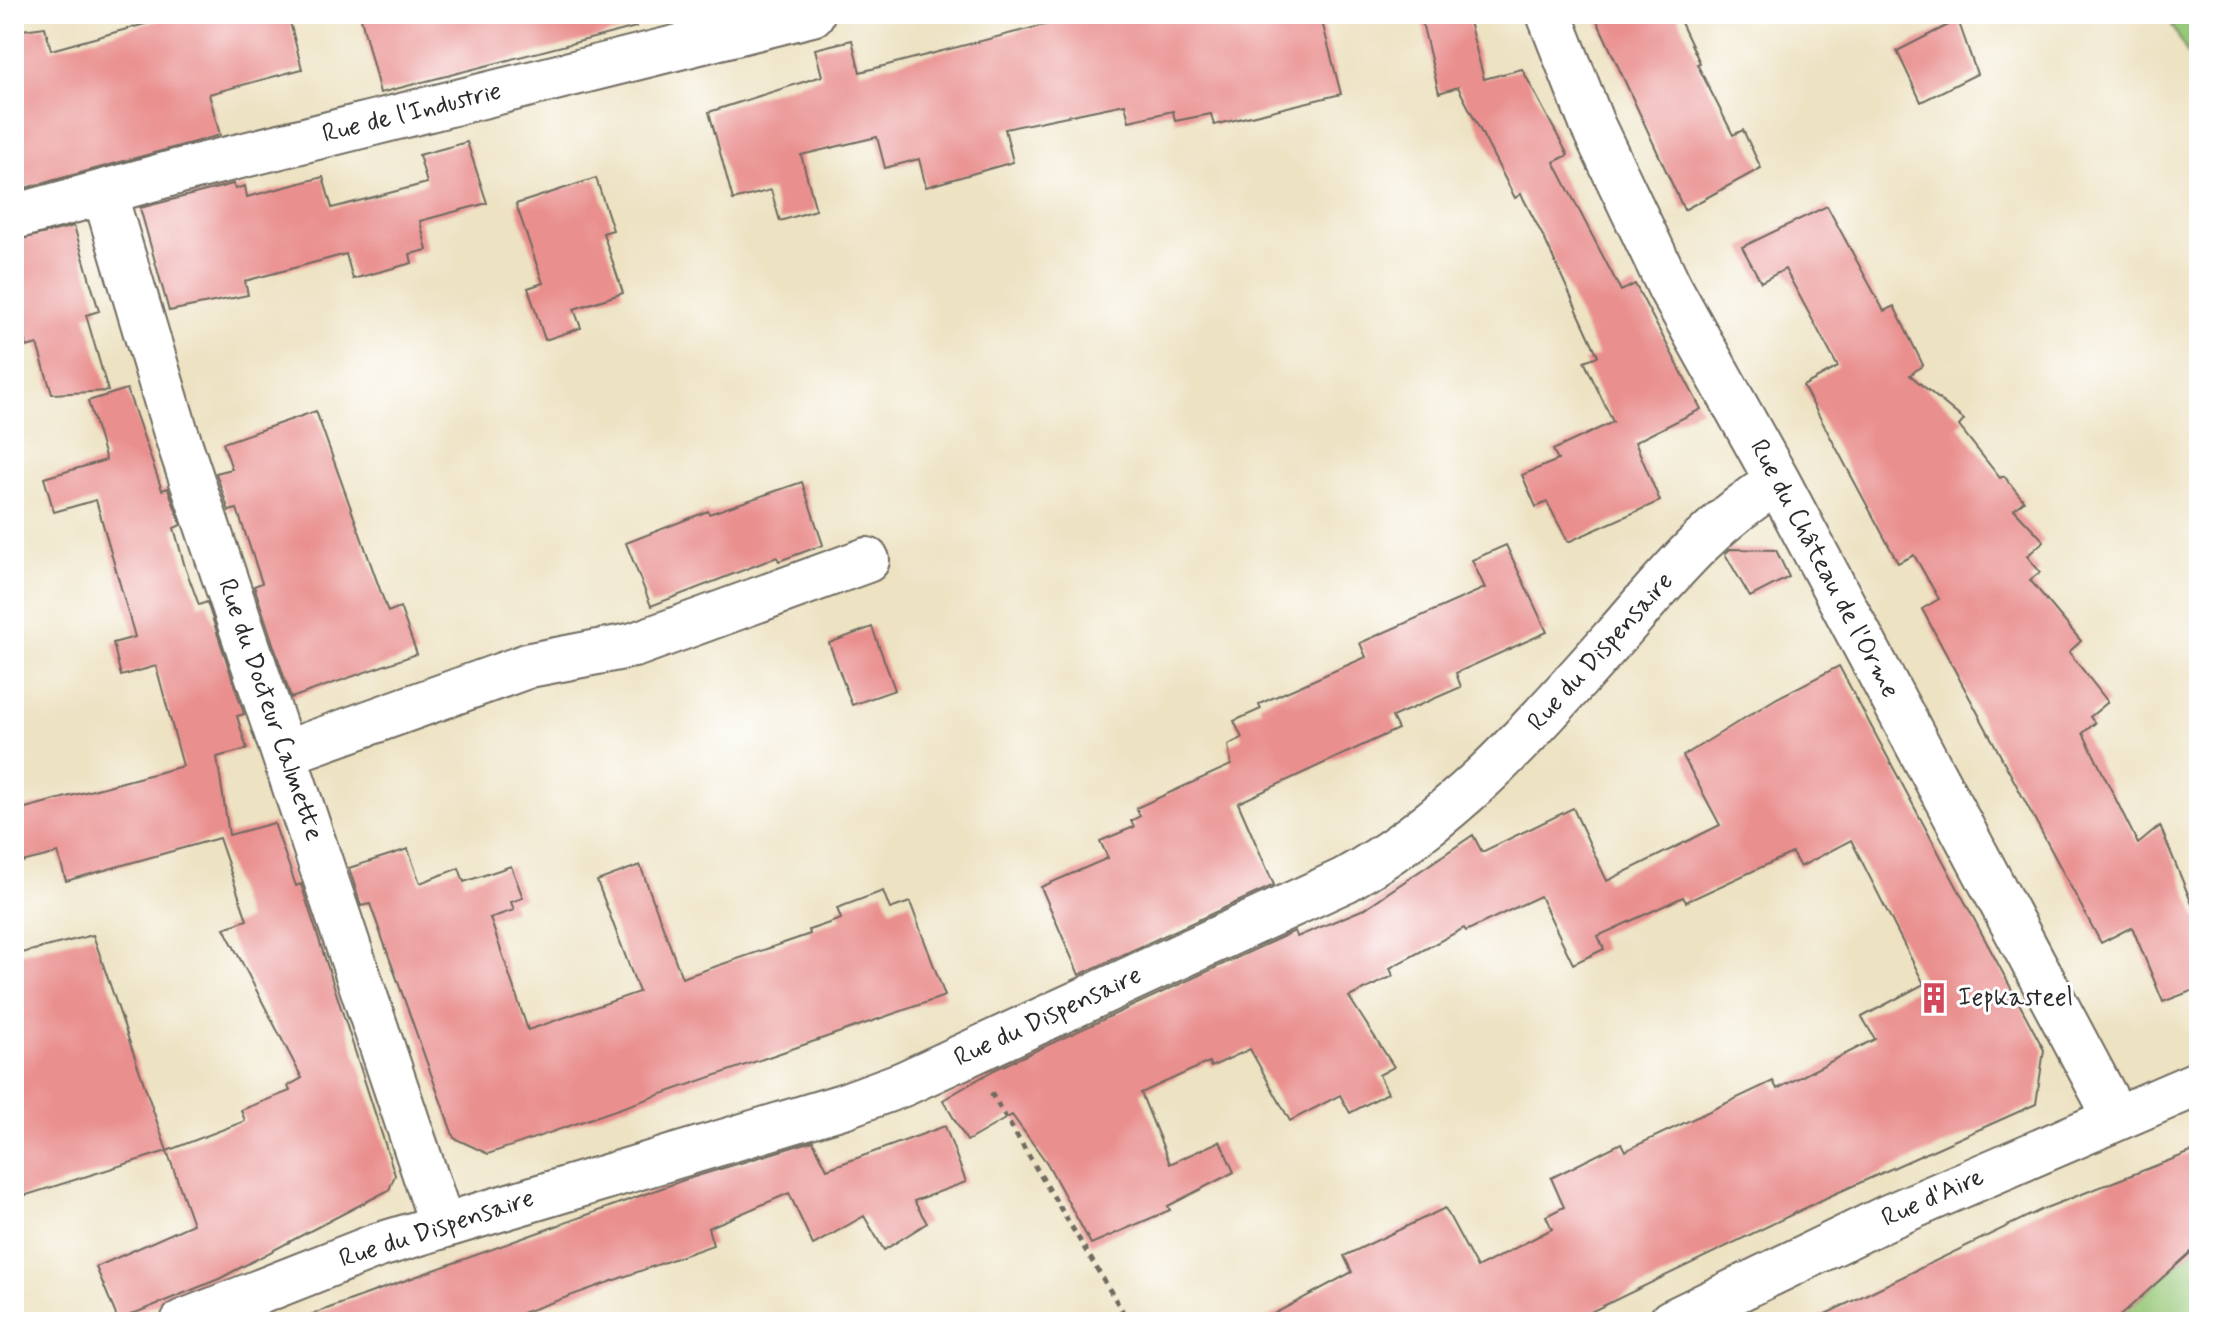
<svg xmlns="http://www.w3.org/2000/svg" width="2213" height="1336" font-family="Mynerve,sans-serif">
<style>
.green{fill:#96c777;stroke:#607951;stroke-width:2}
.building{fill:#e98f8e}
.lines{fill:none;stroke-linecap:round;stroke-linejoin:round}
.minor-casing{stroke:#6f6b60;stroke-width:48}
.secondary-casing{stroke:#6f6b60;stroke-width:48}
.path{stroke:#6f6b60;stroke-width:5;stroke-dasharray:6 6;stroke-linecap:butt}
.minor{stroke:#fff;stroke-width:44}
.secondary{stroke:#fff;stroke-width:44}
.labels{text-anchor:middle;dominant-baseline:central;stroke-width:6;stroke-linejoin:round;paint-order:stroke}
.street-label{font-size:26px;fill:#2b2b2b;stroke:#fff}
.poi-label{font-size:26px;fill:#2b2b2b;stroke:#fff;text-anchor:start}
</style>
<rect width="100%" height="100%" fill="#fff"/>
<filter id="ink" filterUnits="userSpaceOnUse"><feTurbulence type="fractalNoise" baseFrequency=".0125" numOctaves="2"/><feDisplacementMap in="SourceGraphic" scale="16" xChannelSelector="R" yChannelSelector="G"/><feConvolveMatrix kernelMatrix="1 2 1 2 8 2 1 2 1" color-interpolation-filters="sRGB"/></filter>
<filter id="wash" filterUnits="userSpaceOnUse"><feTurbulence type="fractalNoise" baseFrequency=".006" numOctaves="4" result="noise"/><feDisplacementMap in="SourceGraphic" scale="32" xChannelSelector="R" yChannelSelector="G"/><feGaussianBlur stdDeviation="1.8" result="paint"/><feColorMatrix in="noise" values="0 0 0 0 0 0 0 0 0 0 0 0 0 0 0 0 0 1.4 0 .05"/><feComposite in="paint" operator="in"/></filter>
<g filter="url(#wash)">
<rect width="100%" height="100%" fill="#ede2c2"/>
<path class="green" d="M 2166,14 L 2199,14 L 2199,75 Z
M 2199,1245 L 2199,1322 L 2113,1322 Z"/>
<g id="blocks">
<path class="building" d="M 181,14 L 288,14 L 302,69 L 209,94 L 220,135 L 14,191 L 14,31 L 45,27 L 51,50 Z
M 360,14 L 634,14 L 636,27 L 380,93 Z
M 1087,14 L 1320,14 L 1341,94 L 1214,125 L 1211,114 L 1175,121 L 1173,111 L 1129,121 L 1125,104 L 1005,129 L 1013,162 L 926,187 L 919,159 L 885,168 L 877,137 L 801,155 L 816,210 L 780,221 L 771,190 L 733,200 L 709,112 L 822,76 L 815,49 L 852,40 L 860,72 Z
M 1420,14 L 1467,14 L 1484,79 L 1522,69 L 1568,155 L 1554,162 L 1621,291 L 1635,284 L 1701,409 L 1635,442 L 1660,501 L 1568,542 L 1547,502 L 1536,507 L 1522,475 L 1558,460 L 1553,450 L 1613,422 L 1584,361 L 1598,356 L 1545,240 L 1521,194 L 1515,198 L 1458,87 L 1439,93 Z
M 1594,14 L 1677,14 L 1700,63 L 1697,64 L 1733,135 L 1743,130 L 1761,168 L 1684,210 Z
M 1958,20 L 1977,74 L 1921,102 L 1897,51 Z
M 467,142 L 487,203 L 420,221 L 427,250 L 410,254 L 412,263 L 353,279 L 346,254 L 245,281 L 248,295 L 169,311 L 140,208 L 233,184 L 235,189 L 245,186 L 247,197 L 323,177 L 332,208 L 427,183 L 419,155 Z
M 596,178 L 613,230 L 603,233 L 623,293 L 574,309 L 581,328 L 545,340 L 528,288 L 543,283 L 516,204 Z
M 1827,206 L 1884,311 L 1894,306 L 1923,365 L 1910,375 L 1964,420 L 1959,426 L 2000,478 L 2004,476 L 2024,501 L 2014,509 L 2044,541 L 2027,556 L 2040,572 L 2030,580 L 2081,641 L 2069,652 L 2108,702 L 2090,717 L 2095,723 L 2083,733 L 2138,844 L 2160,826 L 2199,921 L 2199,988 L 2163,1002 L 2132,927 L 2101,943 L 1922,609 L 1939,599 L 1914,555 L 1898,563 L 1803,386 L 1838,367 L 1785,269 L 1761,282 L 1742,247 Z
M 74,226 L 99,311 L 86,315 L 108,391 L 52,394 L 37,344 L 27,347 L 23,333 L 14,336 L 14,241 Z
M 127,389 L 162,490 L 168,488 L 181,525 L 174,528 L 185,567 L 199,605 L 207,602 L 244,714 L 237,716 L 247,749 L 217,757 L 229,835 L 274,823 L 296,886 L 301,884 L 395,1175 L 389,1190 L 308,1232 L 219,1279 L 118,1320 L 96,1267 L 193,1224 L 167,1151 L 14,1199 L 14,955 L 93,935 L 167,1151 L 245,1121 L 241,1110 L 290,1091 L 288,1086 L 302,1078 L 224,928 L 247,920 L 219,838 L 66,881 L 58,853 L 14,864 L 14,811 L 183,766 L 156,666 L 121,676 L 113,643 L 135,637 L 96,500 L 54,512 L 44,478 L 106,460 L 88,401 Z
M 316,411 L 388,612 L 400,607 L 417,654 L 291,698 L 254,586 L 262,583 L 237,509 L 229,511 L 216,473 L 232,469 L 223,443 Z
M 802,482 L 823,545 L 779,561 L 777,557 L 651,606 L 626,543 L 708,511 L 709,514 Z
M 1506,545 L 1547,632 L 1456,673 L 1461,687 L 1392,717 L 1398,729 L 1238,803 L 1274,885 L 1079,975 L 1041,887 L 1108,858 L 1100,841 L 1134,827 L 1131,821 L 1140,816 L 1136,808 L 1231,765 L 1228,745 L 1242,738 L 1234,721 L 1261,709 L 1259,704 L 1366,657 L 1360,643 L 1485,588 L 1472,560 Z
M 1730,549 L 1776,550 L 1789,577 L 1750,597 L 1725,554 Z
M 872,627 L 895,690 L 852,705 L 829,643 Z
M 1839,666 L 2044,1050 L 2036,1104 L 1828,1197 L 1570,1322 L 1259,1322 L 1352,1272 L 1344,1256 L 1445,1208 L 1477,1268 L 1552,1229 L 1546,1216 L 1564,1207 L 1551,1178 L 1621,1143 L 1625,1151 L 1773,1081 L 1777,1089 L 1875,1039 L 1862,1017 L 1924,984 L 1851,840 L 1800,867 L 1792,853 L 1686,902 L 1683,897 L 1598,936 L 1604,949 L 1573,964 L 1540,896 L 1466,931 L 1464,928 L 1390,968 L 1393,976 L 1349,997 L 1394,1067 L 1379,1075 L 1388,1093 L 1350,1113 L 1340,1095 L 1290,1121 L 1250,1049 L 1211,1067 L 1209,1062 L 1141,1093 L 1170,1164 L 1220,1141 L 1234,1172 L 1168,1206 L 1170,1210 L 1091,1244 L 1047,1163 L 1012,1115 L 967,1141 L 943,1100 L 994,1070 L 1295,931 L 1297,937 L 1364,909 L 1473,835 L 1482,852 L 1573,808 L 1607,881 L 1720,825 L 1683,756 L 1777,698 Z
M 408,849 L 420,883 L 459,868 L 464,882 L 511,866 L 523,898 L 511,902 L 514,910 L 490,918 L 528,1030 L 639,992 L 597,881 L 640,865 L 682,978 L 810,934 L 809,930 L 841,919 L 837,908 L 883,891 L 890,909 L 910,902 L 945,996 L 488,1154 L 454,1138 L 370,904 L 361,906 L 349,868 Z
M 945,1126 L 966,1182 L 914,1201 L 927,1223 L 884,1250 L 864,1216 L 813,1245 L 789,1193 L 708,1228 L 713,1245 L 497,1322 L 303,1322 L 302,1318 L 387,1287 L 684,1180 L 813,1141 L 827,1169 Z
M 2199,1149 L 2199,1245 L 2113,1322 L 1809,1322 L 2043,1209 Z"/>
</g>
</g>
<g filter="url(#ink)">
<use href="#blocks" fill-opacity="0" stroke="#6f6b60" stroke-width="2"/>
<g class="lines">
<defs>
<path id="minor" d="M 1549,14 L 1592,124 L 1670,288 L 1778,482 L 2116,1118
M 104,192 L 176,433 L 442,1225
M 14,217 L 180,171 L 812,14
M 285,753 L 530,665 L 634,645 L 867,560
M 183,1322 L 376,1246 L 843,1106 L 903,1084 L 1345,880 C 1459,816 1533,728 1619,632 C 1668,576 1713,520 1778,482"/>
<path id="secondary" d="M 1671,1322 L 1886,1218 L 2199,1083"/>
</defs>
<use href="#minor" class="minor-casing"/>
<use href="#secondary" class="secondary-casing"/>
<path class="path" d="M 991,1093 L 1129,1322"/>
<use href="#minor" class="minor"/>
<use href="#secondary" class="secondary"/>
</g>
</g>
<defs>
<symbol id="building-bare" viewBox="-9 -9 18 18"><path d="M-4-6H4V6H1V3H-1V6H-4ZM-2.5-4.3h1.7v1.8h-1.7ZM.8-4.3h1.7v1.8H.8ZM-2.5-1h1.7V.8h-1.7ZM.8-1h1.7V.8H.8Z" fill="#d1495b" stroke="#fff" stroke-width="2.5" paint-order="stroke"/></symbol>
</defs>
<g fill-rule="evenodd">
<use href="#building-bare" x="1912" y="976" width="44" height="44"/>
</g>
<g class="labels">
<g class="street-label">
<text transform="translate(412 113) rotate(-14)">Rue de l'Industrie</text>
<text transform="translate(1824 569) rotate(62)">Rue du Château de l'Orme</text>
<text transform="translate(1601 652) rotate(-48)">Rue du Dispensaire</text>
<text transform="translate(270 710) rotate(71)">Rue du Docteur Calmette</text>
<text transform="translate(1048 1017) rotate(-25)">Rue du Dispensaire</text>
<text transform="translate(1933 1198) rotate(-24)">Rue d'Aire</text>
<text transform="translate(437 1229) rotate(-18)">Rue du Dispensaire</text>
</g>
<g class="poi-label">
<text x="1958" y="998">Iepkasteel</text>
</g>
</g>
<rect width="2213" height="1336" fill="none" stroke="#fff" stroke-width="48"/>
</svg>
